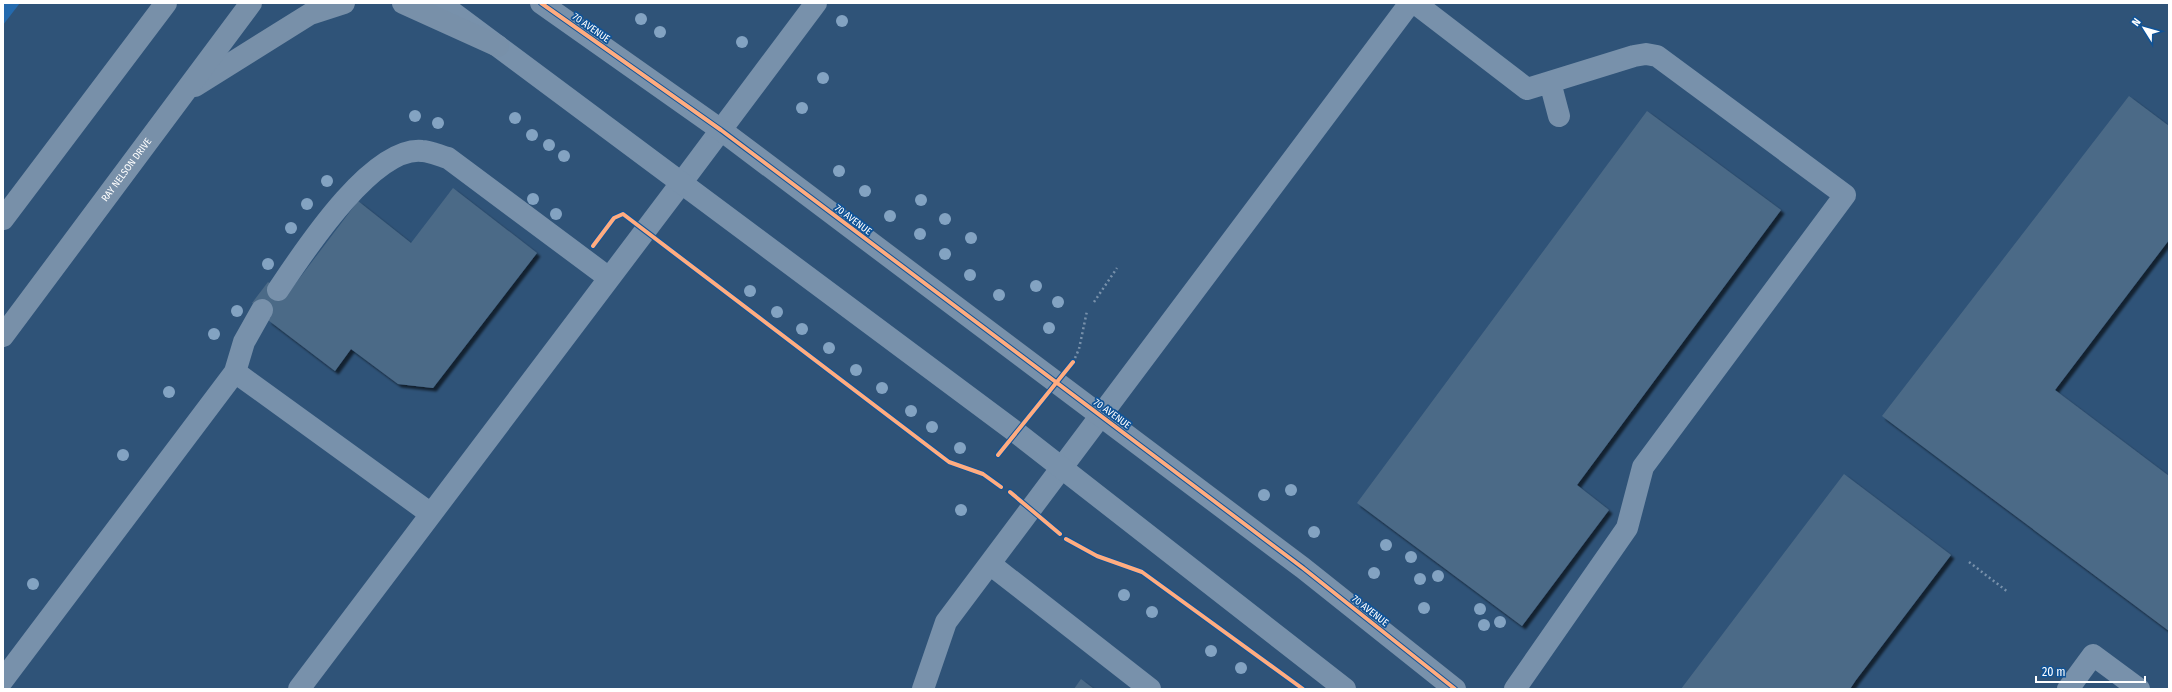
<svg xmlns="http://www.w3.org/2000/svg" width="2172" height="692" font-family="'Fira Sans Condensed',sans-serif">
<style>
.green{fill:#246aae}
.building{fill:#4c6a87;filter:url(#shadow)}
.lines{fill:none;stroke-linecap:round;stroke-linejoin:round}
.path{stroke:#7891ab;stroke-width:2.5;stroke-dasharray:2 3;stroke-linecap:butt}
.service{stroke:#7891ab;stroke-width:22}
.minor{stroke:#7891ab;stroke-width:22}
.tertiary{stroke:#7891ab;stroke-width:22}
.trunk{stroke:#7890a9;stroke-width:22}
.cycleway-casing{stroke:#105397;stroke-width:6}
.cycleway{stroke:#ffac80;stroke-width:4}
.tree{fill:#83a3c2}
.labels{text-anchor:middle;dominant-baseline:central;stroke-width:3.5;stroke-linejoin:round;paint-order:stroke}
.street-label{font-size:10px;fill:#fff;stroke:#105397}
</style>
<defs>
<filter id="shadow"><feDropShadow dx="3.5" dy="3.5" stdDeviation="1" flood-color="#0009"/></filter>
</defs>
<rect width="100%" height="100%" fill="#2f5378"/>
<path class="green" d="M 3,3 L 20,3 L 3,25 Z"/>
<path class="building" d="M 2129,96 L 2169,126 L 2169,240 L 2055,390 L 2169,476 L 2169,631 L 1882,416 Z
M 1647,111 L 1781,210 L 1577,485 L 1609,510 L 1522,626 L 1357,503 Z
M 453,188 L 537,253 L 433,388 L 398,384 L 351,349 L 335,371 L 268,320 L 271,317 L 252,303 L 268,282 L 286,296 L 358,201 L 411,243 Z
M 1844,474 L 1951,555 L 1856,680 L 1850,689 L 1681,689 Z
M 1081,679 L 1094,689 L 1074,689 Z"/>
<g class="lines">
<path class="path" d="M 1094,302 L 1117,268
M 1075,358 L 1079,349 L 1087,311
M 1969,562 L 2008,592"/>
<path class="service" d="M 1415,3 L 1527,89 L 1550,82 L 1559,116
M 278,290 C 303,253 372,146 422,151 C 430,151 440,156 448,158 L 609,278
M 235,372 L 431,514
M 990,564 L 1150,689
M 3,680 L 235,372 L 244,342 L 262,310
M 299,689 L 682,182
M 923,689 L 946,622 L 1410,3
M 1515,689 L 1627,528 L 1643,467 L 1845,195 L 1657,56 L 1646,54 L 1634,56 L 1550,82
M 2068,689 L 2093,655 L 2139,689"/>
<path class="minor" d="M 682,182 L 816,3"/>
<path class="tertiary" d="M 440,3 L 1017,433 L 1345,689
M 541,3 L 721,130 L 1303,568 L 1455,689"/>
<g class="trunk">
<path d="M 403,3 L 498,46"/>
<path d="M 195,86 L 310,14 L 344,3"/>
<path d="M 3,219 L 166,3"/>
<path id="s1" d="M 3,336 L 251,3"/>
</g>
<defs>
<path id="cycleway" d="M 541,3 L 721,130 L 1303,568 L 1455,689
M 593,246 L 614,218 L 623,214 L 949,462 L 983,474 L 1001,487
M 998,455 L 1073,362
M 1010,492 L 1060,534
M 1066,539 L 1097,556 L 1142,572 L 1303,689"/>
</defs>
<use href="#cycleway" class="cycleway-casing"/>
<use href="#cycleway" class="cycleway"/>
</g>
<g class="tree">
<circle cx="641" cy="19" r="6"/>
<circle cx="842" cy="21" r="6"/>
<circle cx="660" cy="32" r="6"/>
<circle cx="742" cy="42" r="6"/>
<circle cx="823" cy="78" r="6"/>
<circle cx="802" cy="108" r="6"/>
<circle cx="415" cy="116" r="6"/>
<circle cx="515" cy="118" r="6"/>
<circle cx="438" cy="123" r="6"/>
<circle cx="532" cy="135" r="6"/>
<circle cx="549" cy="145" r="6"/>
<circle cx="564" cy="156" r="6"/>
<circle cx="839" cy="171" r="6"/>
<circle cx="327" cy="181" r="6"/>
<circle cx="865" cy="191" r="6"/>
<circle cx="533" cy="199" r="6"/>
<circle cx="921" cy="200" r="6"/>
<circle cx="307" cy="204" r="6"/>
<circle cx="556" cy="214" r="6"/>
<circle cx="890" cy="216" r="6"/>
<circle cx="945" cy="219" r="6"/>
<circle cx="291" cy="228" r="6"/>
<circle cx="920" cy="234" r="6"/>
<circle cx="971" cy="238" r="6"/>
<circle cx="945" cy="254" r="6"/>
<circle cx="268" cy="264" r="6"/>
<circle cx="970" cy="275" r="6"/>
<circle cx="1036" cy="286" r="6"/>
<circle cx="750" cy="291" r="6"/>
<circle cx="999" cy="295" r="6"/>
<circle cx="1058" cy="302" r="6"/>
<circle cx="237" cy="311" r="6"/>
<circle cx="777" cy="312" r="6"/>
<circle cx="1049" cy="328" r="6"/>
<circle cx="802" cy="329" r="6"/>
<circle cx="214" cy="334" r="6"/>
<circle cx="829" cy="348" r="6"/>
<circle cx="856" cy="370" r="6"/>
<circle cx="882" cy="388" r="6"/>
<circle cx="169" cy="392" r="6"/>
<circle cx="911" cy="411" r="6"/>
<circle cx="932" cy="427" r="6"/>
<circle cx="960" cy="448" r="6"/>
<circle cx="123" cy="455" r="6"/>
<circle cx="1291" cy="490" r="6"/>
<circle cx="1264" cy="495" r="6"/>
<circle cx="961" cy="510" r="6"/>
<circle cx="1314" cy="532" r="6"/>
<circle cx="1386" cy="545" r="6"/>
<circle cx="1411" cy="557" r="6"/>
<circle cx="1374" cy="573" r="6"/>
<circle cx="1438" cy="576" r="6"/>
<circle cx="1420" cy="579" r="6"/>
<circle cx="33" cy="584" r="6"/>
<circle cx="1124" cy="595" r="6"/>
<circle cx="1424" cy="608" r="6"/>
<circle cx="1480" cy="609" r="6"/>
<circle cx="1152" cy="612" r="6"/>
<circle cx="1500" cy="622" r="6"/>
<circle cx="1484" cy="625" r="6"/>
<circle cx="1211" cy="651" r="6"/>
<circle cx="1241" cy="668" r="6"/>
</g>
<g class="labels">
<g class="street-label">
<text transform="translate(591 28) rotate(35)">70 AVENUE</text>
<text stroke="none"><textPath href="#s1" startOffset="207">RAY NELSON DRIVE</textPath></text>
<text transform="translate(853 220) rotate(37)">70 AVENUE</text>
<text transform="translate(1112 414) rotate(36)">70 AVENUE</text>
<text transform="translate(1370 611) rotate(38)">70 AVENUE</text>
</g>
</g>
<rect width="2172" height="692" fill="none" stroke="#ffffff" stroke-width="8"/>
<g transform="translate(2144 28) rotate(307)" stroke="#105397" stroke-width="3" paint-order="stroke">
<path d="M0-3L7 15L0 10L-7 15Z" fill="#ffffff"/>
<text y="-6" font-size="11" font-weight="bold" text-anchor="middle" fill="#ffffff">N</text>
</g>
<path d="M2036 676v6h109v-6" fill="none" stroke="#ffffff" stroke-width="2"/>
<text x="2042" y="676" font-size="12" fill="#ffffff" stroke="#105397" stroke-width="3" paint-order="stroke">20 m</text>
</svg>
